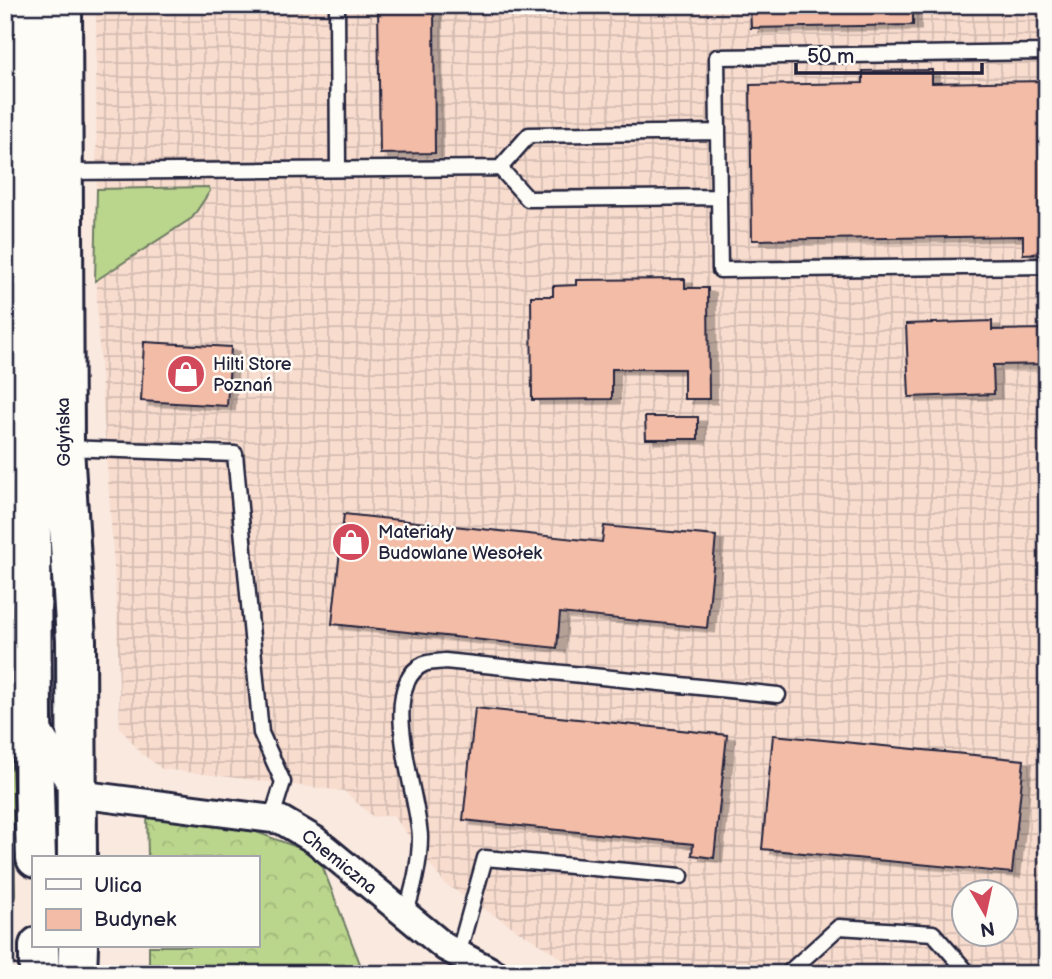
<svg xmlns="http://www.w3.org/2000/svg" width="1052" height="979" font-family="'Balsamiq Sans',sans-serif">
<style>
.industrial{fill:url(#industrial-grid);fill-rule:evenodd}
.grass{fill:#bad58c;stroke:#6e7c64;stroke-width:2}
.forest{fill:url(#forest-crowns);stroke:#6e7c64;stroke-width:2}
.building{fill:#f3bca7;stroke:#22223b;stroke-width:2;filter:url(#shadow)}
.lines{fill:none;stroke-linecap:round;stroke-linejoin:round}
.lane-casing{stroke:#22223b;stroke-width:19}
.street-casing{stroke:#22223b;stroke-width:32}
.secondary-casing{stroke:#22223b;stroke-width:44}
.lane{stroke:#fdfcf7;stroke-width:14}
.street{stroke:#fdfcf7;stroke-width:26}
.secondary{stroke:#fdfcf7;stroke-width:38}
.labels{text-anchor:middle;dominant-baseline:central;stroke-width:5;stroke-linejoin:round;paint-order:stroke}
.poi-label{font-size:18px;fill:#22223b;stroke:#fdfcf7;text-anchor:start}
.street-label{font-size:18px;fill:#22223b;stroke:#fdfcf7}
</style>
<defs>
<pattern id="industrial-grid" width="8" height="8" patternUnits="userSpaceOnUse" patternTransform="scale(1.75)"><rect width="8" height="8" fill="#f8dcce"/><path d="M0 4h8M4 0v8" fill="none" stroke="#d4bcb2"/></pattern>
<pattern id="forest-crowns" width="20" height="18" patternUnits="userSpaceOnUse" patternTransform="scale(1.75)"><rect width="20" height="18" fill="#bad58c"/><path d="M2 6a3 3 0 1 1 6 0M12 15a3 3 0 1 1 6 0" fill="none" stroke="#a0b77a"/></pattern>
<filter id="shadow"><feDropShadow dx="8" dy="4.5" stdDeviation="0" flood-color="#0004"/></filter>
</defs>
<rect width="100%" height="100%" fill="#fae9df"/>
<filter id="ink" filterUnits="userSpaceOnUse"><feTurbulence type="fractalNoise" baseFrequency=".0143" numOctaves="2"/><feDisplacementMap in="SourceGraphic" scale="14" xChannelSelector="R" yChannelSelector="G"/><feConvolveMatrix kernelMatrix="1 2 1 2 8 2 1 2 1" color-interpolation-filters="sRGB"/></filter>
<g filter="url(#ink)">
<path class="industrial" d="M 96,5 L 1047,5 L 1047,974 L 664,974 L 572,965 L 445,884 L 393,815 L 373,817 L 344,791 L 162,769 L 141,753 L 120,728 L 117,612 L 97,316 ZM 964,892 L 1006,892 L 1006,934 L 964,934 Z"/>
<path class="grass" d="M 5,5 L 12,5 L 21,857 L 14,858 L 15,895 L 7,931 L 11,931 L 7,974 L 5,974 Z
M 209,187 L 210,191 L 192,218 L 95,281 L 97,189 Z"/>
<path class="forest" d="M 147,812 L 240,826 L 318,855 L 364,974 L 149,974 L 149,946 L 257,946 L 257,858 L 148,858 Z"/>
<path class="building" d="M 378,5 L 434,5 L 435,153 L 380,154 Z
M 750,5 L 913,5 L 913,25 L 751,28 Z
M 932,70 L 932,83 L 1047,81 L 1047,253 L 1023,254 L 1023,236 L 752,240 L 750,85 L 863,83 L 863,71 Z
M 685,279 L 685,288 L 708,288 L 709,399 L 684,399 L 684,369 L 612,369 L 612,399 L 532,400 L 531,296 L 553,296 L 553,286 L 576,285 L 576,280 Z
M 992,321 L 992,330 L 1047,329 L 1047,364 L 993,365 L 994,394 L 909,397 L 906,324 Z
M 144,342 L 231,347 L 227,406 L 141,401 Z
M 645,417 L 698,417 L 698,439 L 646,439 Z
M 344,514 L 602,542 L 604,526 L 716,536 L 707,628 L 560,613 L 557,648 L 332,624 Z
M 475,708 L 727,735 L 714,858 L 692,855 L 693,844 L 463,820 Z
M 773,735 L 1024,760 L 1012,873 L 762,849 Z"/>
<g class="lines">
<defs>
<path id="lane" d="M 337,5 L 338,169
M 718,132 L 717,57 L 1047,52
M 65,172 L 500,168 L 529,135 L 718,132 L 719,197 L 528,199 L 500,168
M 719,197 L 720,270 L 1047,266
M 65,448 L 235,454 L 261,733 L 283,782 L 272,817
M 405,916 C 413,890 420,864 420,837 C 419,797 376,686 424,664 C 430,662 439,662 445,661 L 778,695
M 458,955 L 485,858 L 681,876
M 787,974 L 839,927 L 933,933 L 969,974"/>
<path id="street" d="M 34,724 L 76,793
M 77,794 L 281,820 L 315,840 L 445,947 L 496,974"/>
<path id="secondary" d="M 28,5 L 32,720 L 36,858
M 62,5 L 64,448 L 76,640 L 77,858
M 39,946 L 39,974
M 77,974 L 78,946"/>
</defs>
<use href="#lane" class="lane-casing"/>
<use href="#street" class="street-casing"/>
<use href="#secondary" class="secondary-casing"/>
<use href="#lane" class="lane"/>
<use href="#street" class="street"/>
<use href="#secondary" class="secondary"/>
</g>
</g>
<defs>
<symbol id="shop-disc" viewBox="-11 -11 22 22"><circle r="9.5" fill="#d1495b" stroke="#fdfcf7"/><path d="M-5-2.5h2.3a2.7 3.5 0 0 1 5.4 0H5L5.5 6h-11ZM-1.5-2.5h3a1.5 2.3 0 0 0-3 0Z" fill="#fff"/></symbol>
</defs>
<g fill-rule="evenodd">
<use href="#shop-disc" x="164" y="352" width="44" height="44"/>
<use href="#shop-disc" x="329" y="520" width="44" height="44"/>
</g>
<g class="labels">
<g class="poi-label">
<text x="213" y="364">Hilti Store<tspan x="213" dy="21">Poznań</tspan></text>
<text x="378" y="532">Materiały<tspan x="378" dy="21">Budowlane Wesołek</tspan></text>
</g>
<g class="street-label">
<text transform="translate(64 432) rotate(-91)">Gdyńska</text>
<text transform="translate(339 862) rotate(39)">Chemiczna</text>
</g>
</g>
<rect width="1052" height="979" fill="none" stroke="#fdfcf7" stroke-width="28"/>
<rect x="14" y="14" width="1024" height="951" fill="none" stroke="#22223b" stroke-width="2.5" filter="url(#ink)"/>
<rect x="32" y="856" width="228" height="91" fill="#fdfcf7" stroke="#a5a5ac" stroke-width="2"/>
<rect x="46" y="879" width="35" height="10" fill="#fdfcf7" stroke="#a5a5ac" stroke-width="2"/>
<text x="94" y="892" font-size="21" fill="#22223b">Ulica</text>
<rect x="46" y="909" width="35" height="21" fill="#f3bca7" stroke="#a5a5ac" stroke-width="2"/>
<text x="94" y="926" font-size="21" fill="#22223b">Budynek</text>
<g transform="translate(985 913) rotate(171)"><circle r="33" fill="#fdfcf7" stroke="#a5a5ac" stroke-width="2"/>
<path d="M0-5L12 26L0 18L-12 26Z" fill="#d1495b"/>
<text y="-10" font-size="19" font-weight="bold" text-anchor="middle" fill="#22223b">N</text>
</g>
<path d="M796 63v10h186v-10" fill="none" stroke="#22223b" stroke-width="3.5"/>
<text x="807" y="63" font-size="21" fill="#22223b" stroke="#fdfcf7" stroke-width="5" paint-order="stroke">50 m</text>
</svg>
